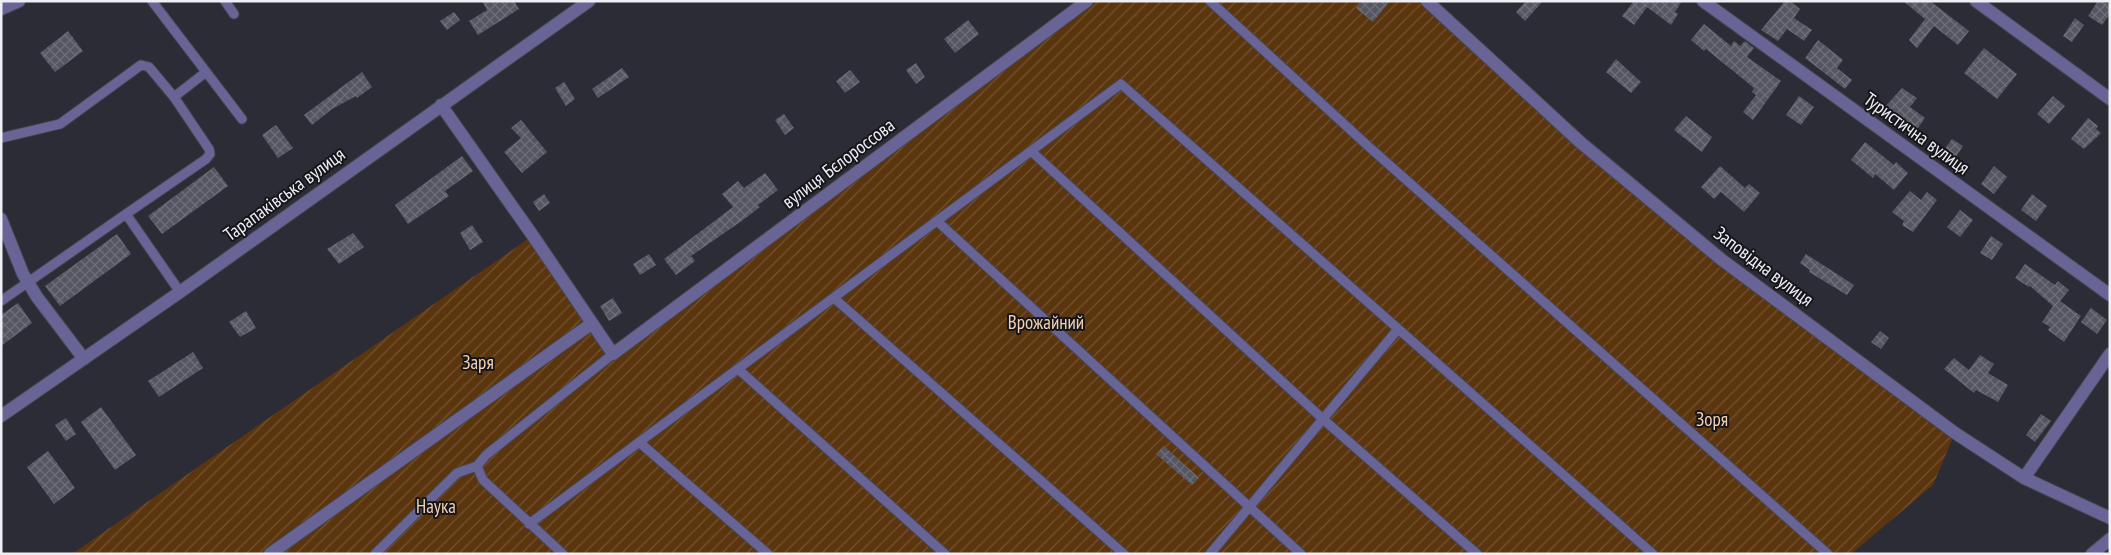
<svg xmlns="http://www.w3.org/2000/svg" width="2111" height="555" font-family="'PT Sans Narrow',sans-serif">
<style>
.garden{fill:url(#garden-furrows)}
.building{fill:url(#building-cross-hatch)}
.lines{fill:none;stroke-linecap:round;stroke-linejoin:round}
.service-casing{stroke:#474752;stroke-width:11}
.minor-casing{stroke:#474752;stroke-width:14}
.service{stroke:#686496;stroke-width:9}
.minor{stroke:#686496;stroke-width:12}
.labels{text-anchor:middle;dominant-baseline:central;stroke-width:4;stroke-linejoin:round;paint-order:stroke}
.street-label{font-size:19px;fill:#eeeef5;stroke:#15151a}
.park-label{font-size:19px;fill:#f5d1b3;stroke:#15151a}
</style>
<defs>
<pattern id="garden-furrows" width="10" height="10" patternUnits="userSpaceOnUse" patternTransform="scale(1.25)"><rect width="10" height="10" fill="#5b350d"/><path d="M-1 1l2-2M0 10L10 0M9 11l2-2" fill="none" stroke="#735331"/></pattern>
<pattern id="building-cross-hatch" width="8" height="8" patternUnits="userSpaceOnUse" patternTransform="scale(1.25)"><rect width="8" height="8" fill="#565663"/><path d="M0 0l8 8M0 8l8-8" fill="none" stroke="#6f6f7a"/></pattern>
</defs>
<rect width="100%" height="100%" fill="#2c2c37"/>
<path class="garden" d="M 1087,1 L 1427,1 L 1580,142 L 1955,433 L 1933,485 L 1851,554 L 72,554 L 531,237 L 609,356 Z"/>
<path class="building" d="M 482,1 L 514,1 L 519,9 L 478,35 L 469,21 L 487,10 Z
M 1362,1 L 1390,1 L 1373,22 L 1356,8 Z
M 1526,1 L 1543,1 L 1525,21 L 1516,12 Z
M 1634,1 L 1682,1 L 1675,12 L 1678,14 L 1671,25 L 1647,7 L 1634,25 L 1622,16 Z
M 1785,1 L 1790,1 L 1800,9 L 1794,18 L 1812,30 L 1804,41 L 1787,29 L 1778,41 L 1761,30 Z
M 1903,1 L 1930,1 L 1969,31 L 1958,45 L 1934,26 L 1917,48 L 1909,40 L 1925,19 Z
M 2098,1 L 2110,4 L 2110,14 L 2102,25 L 2088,16 Z
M 454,12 L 460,20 L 447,30 L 440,21 Z
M 2075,18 L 2084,25 L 2072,42 L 2063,36 Z
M 968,20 L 979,34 L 955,53 L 944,39 Z
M 1704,24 L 1731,46 L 1734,41 L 1740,46 L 1745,41 L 1751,46 L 1754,48 L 1747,57 L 1781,81 L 1753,120 L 1743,112 L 1756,95 L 1752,92 L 1754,88 L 1706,49 L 1704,51 L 1691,40 Z
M 68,31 L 83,51 L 55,72 L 40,53 Z
M 1818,40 L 1843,60 L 1837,68 L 1852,80 L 1845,89 L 1805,58 Z
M 1984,48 L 2017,74 L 1997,99 L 1964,73 Z
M 1616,59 L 1641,82 L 1631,93 L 1606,72 Z
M 916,63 L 925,77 L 916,84 L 906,70 Z
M 622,68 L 629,77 L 598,98 L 592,89 Z
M 850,70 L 860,82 L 845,93 L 836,81 Z
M 362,72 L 372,87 L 357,98 L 356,96 L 332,109 L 312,125 L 304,115 Z
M 564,82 L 575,99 L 566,106 L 555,88 Z
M 1902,88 L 1917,98 L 1910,107 L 1925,118 L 1916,131 L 1884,108 Z
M 1799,96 L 1814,107 L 1801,125 L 1786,115 Z
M 2053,96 L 2065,106 L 2049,124 L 2037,114 Z
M 784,114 L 794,128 L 785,135 L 775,120 Z
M 1686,116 L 1712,137 L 1702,152 L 1674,130 Z
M 2088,118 L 2098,126 L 2096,129 L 2101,133 L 2084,149 L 2071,139 Z
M 521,120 L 547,152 L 522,173 L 504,152 L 521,138 L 511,128 Z
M 276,125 L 293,148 L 278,158 L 262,135 Z
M 1952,139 L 1963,146 L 1953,161 L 1941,154 Z
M 1865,142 L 1894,165 L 1896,162 L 1908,173 L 1894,190 L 1875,174 L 1873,178 L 1851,160 Z
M 462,156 L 473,171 L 445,191 L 449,196 L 408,224 L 395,205 Z
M 1720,166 L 1745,188 L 1749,184 L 1760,193 L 1744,212 L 1721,192 L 1714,199 L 1701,187 Z
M 1994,166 L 2007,177 L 1994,194 L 1981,184 Z
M 214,167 L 228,186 L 162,234 L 148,216 Z
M 765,173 L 778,190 L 758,205 L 760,207 L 743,220 L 691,256 L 695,261 L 676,275 L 664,259 L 733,207 L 722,194 L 738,181 L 744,188 Z
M 1910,191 L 1921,200 L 1927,192 L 1937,200 L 1913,232 L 1902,225 L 1904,221 L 1892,212 Z
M 544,194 L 550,203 L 539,211 L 533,202 Z
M 2032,194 L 2047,206 L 2036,221 L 2021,210 Z
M 1960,210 L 1973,220 L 1960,237 L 1947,227 Z
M 472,225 L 483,242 L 470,250 L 460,233 Z
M 353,233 L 364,247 L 339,264 L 327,249 Z
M 117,234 L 131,254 L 60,306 L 45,286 Z
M 1991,236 L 2003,244 L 1992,260 L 1980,253 Z
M 649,254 L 656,265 L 640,275 L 633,264 Z
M 1806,254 L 1854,285 L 1847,295 L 1809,272 L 1810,270 L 1800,263 Z
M 2025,264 L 2055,285 L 2058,281 L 2069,290 L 2060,301 L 2081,316 L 2064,342 L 2048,330 L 2050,327 L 2042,322 L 2053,306 L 2030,286 L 2029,287 L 2015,278 Z
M 613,298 L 622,313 L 609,321 L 600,306 Z
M 18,303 L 32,323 L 1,346 L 1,315 Z
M 2091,308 L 2107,320 L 2097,334 L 2081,322 Z
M 246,311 L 256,328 L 240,337 L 229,322 Z
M 1880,331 L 1889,338 L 1881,349 L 1871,342 Z
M 193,352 L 203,368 L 159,397 L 148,381 Z
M 1980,355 L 1994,364 L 1988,373 L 2008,385 L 1998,402 L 1976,390 L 1974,393 L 1944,369 L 1954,358 L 1969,370 Z
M 101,407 L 136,455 L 115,470 L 81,422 Z
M 2041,414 L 2051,421 L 2035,442 L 2026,435 Z
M 66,418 L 76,434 L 66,441 L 55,425 Z
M 1164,446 L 1199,478 L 1192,485 L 1156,454 Z
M 48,451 L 75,488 L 54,504 L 27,467 Z"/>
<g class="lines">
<defs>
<path id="service" d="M 152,1 L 242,119
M 225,1 L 234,14
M 1210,1 L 1368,146 L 1828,554
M 1,138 L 60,124 L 141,65 L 149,67 L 174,97
M 1031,151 L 1324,420 L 1477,554
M 126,214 L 206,159 L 210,154 L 209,149 L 174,97 L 206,72
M 937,221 L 1301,554
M 834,298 L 1124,554
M 1,301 L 126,214 L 180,292
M 738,369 L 945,554
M 639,442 L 768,554
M 529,524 L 1121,84 L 1653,554
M 375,554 L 457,473 L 477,466
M 563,554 L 483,480 L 477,466 L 486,455 L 613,354
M 1210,554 L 1398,329"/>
<path id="minor" d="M 1427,1 L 1580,142 L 1722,260 L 1955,433 L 2024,478 L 2110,518
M 1703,1 L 2110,295
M 1976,1 L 2110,99
M 1,9 L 19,1
M 441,105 L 533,236 L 613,354 L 1087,1
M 1,219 L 23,274 L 37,297 L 84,359
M 1,416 L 180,292 L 589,1
M 2024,478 L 2110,354
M 270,554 L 591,324
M 2092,554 L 2110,539"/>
</defs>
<use href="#service" class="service-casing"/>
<use href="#minor" class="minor-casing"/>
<use href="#service" class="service"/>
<use href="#minor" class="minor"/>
</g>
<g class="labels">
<g class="street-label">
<text transform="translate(1917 133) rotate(36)">Туристична вулиця</text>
<text transform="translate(838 163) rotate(-37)">вулиця Бєлороссова</text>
<text transform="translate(284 194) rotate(-36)">Тарапаківська вулиця</text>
<text transform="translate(1764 266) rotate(37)">Заповідна вулиця</text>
</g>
<g class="park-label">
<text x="1046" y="322">Врожайний</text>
<text x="478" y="362">Заря</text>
<text x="1712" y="419">Зоря</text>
<text x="436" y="506">Наука</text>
</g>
</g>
<rect width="2111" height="555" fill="none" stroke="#eeeef5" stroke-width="5"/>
</svg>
